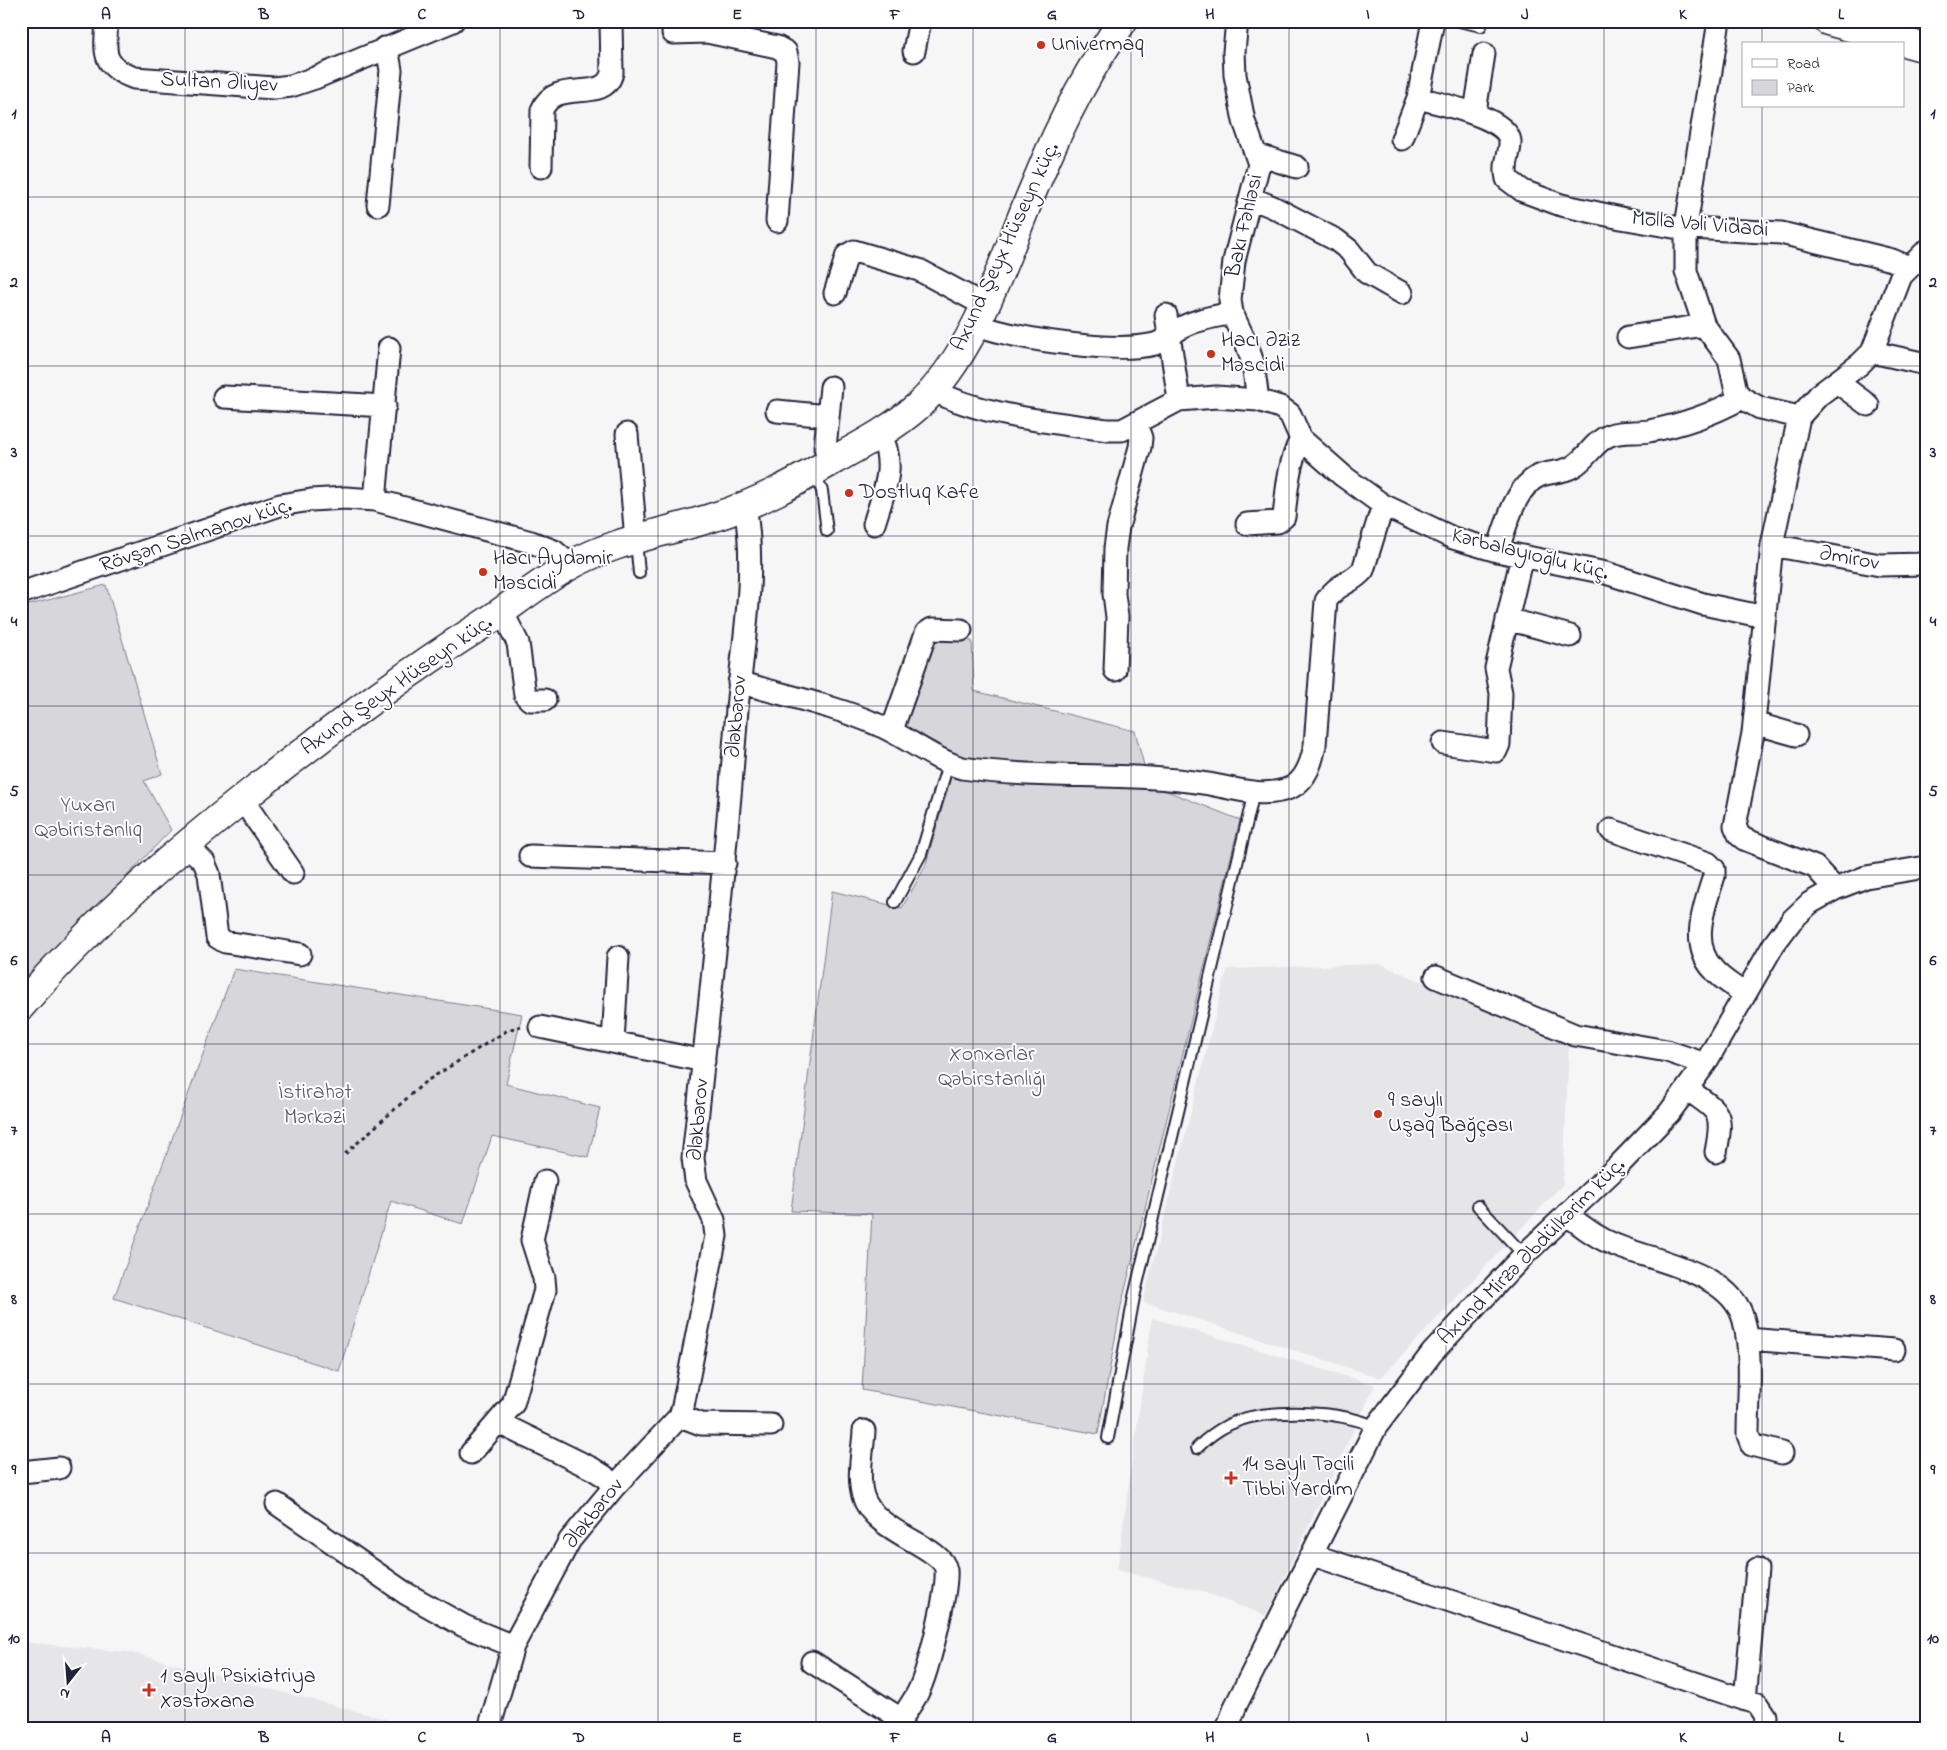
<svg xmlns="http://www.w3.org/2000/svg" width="1947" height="1750" font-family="'Indie Flower',sans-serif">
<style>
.built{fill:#e6e6e9}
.green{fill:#d7d7db;stroke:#7c7c8b}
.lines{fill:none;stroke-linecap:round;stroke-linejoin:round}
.lane-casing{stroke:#22223b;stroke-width:14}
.street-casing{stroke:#22223b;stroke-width:25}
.secondary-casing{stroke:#22223b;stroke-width:31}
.path{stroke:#22223b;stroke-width:3;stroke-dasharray:4 4;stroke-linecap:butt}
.lane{stroke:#fff;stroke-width:10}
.street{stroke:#fff;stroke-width:21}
.secondary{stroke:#fff;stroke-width:28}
.grid{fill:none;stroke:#22223b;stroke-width:1;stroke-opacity:0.55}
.poi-dot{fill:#c8321e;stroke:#fff;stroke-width:2}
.labels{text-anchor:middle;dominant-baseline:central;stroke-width:4;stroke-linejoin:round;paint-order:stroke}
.poi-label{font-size:22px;fill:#22223b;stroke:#fff;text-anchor:start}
.street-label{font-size:22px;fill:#22223b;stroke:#fff}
.park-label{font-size:22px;fill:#58586b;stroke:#fff}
.neatline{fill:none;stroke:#22223b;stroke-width:2}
.grid-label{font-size:16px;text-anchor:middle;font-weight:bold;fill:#22223b}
</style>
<rect width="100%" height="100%" fill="#f6f6f7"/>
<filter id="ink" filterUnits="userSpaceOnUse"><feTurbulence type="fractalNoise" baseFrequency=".02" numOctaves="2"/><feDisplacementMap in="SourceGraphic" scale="10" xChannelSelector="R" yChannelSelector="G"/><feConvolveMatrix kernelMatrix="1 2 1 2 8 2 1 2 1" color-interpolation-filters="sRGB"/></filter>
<g filter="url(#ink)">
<path class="built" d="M 1380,964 L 1569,1043 L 1563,1184 L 1381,1378 L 1143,1302 L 1227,969 Z
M 1152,1318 L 1375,1385 L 1266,1616 L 1201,1591 L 1117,1570 Z
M 21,1642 L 128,1652 L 424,1729 L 21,1729 Z"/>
<path class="green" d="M 106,585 L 162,774 L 144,781 L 171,830 L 21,986 L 21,607 Z
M 931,636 L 972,641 L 974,691 L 1135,731 L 1149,784 L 1240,820 L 1121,1306 L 1098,1434 L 862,1390 L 872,1214 L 791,1211 L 832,891 L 902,908 L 925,867 L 956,760 L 900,722 Z
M 234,969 L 522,1014 L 506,1084 L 600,1108 L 588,1157 L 492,1136 L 463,1224 L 391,1201 L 339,1371 L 114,1298 Z"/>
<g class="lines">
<defs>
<path id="lane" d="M 1100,21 L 1117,28
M 1459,21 L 1481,26
M 815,473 L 822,491 L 827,531
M 636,541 L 639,573
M 895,902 L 921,854 L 948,764
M 1478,1206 L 1524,1255
M 1108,1438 L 1134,1297 L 1254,792
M 1197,1448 C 1206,1439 1216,1431 1228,1425 C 1263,1407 1341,1410 1376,1427"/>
<path id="street" d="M 107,21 C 105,52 101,66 134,78 L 274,88 L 291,86 L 315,78 L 453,21
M 706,21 L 707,32 L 777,47 L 786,52 L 788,62 L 777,221
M 1237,21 L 1234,52 L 1235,75 L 1244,121 L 1259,164 L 1234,261 L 1230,300 L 1232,313 L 1247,345 L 1253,363 L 1258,400
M 1433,21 L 1418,98 C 1437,103 1507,117 1510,141 C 1511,154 1503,161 1507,179 L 1523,191 L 1561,205 L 1621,218 L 1673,227 L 1781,233 L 1892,260 L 1909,267
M 1719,21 L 1686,226 L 1686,271 L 1704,325 L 1729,359 L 1736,391 L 1742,398 L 1760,408 L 1799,417
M 673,33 L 707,32
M 914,51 L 920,21
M 1475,112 L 1484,54
M 1402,139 L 1418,98
M 1258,155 L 1297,167
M 541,167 L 542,110 C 556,76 604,105 612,73 L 611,21
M 1251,198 L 1273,207 L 1336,240 L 1349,250 L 1367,273 L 1402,293
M 378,205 L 391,70 L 389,59 L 384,48
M 835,293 L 847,255 L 854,251 L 919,270 L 984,305
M 1166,315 L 1179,400
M 975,324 C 1014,339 1115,354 1155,344 C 1165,341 1172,333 1181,328 C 1196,319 1215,317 1232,313
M 1628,337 L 1704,325
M 1872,352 L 1926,364
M 1837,382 L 1868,405
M 831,387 L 825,448 L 832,462
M 933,390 C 978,415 1056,423 1107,430 L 1122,430 L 1179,400 L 1216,397 L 1258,400 L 1280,407 L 1290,414 L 1301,439 L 1343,476 L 1383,505 L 1453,538 L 1497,551 L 1606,573 L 1703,604 L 1765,617
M 224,397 L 385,406
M 777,411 L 828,416
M 627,434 L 636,540
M 375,500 L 389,348
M 874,524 C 884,490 897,466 880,433
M 1247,524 L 1278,522 L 1284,517 C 1287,490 1288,464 1301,439
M 1772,545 L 1880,565 L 1926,564
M 1497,551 C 1506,528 1514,487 1539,476 C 1550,471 1562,473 1572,467 C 1587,459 1594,441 1610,435 C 1622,431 1636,433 1649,431 C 1682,425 1713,414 1742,398
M 21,593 L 280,505 L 311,500 L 345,498 L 375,500 L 531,542 L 554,551 L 570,565
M 502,611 L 518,643 L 525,695 L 530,700 L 545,700
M 1507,619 L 1570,636
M 1115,670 L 1117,617 L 1114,594 L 1115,548 L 1118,527 L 1140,447 L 1141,438 L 1136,424
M 739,682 C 782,695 835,706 876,724 C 906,736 930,758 962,768 C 1043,780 1128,771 1209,784 C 1235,789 1267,799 1292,787 C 1307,779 1312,761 1315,745 L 1326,601 C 1337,583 1350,585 1363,570 L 1383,505
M 1754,723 L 1796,735
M 892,730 L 926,633 L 932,629 L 961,630
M 1443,743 L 1496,751 L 1499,744 L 1501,693 L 1496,668 L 1522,556
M 242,799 L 293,873
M 1611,830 L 1708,863 L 1714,869 L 1714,876 C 1705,905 1689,943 1713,969 C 1721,979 1734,986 1744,994
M 186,844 L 204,862 L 209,874 L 217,937 L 225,942 L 300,954
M 530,856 L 725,863
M 1835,889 L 1815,867 L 1744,839 L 1739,835 L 1735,826 L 1753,733 L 1772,545 L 1799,417 L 1819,395 L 1860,364 L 1872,352 L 1901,276 L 1926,251
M 1436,977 L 1575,1035 L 1667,1051 L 1705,1064
M 540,1027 L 704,1061
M 613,1042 L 618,957
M 1687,1089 C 1719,1112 1724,1111 1716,1152
M 1567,1214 C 1582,1227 1597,1238 1615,1245 C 1656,1262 1732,1272 1744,1321 C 1753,1357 1748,1399 1748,1435 L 1752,1445 L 1782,1453
M 1747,1339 L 1894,1350
M 680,1416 L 701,1424 L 771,1425
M 499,1423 L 593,1469 L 604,1476 L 614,1487
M 864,1431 C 863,1451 857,1476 863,1496 C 874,1533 943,1546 946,1570 C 948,1591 928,1672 918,1692 C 912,1705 902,1714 898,1729
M 471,1453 L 513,1404 L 545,1290 L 544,1278 L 532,1240 L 545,1181
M 21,1472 L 59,1468
M 277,1504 L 405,1593 L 464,1626 L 513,1646
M 1313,1555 L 1758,1704 L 1766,1716 L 1765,1729
M 812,1662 L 901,1719
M 1745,1700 L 1757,1569
M 489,1729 L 513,1646 L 570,1540 L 614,1487 L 680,1416 L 683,1406 L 716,1236 L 714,1220 L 696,1181 L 693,1158 C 709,1008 726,859 737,709 C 743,641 757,573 745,506
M 1227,1729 L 1236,1705 L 1376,1427 L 1432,1353 L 1524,1255 L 1617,1167 L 1669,1113 L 1705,1064 L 1774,944 L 1792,920 L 1810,903 L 1835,889 L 1866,877 L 1926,867"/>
<path id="secondary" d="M 1828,21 L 1926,48
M 21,1006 C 98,916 189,840 282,768 C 347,718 412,669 482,625 C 511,606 540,582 571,565 C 615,540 669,532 717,516 C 758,503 796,482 834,460 C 863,444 893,428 918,406 C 978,350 1004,256 1036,183 C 1059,127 1087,70 1123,21"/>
</defs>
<use href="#lane" class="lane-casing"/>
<use href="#street" class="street-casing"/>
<use href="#secondary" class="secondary-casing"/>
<path class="path" d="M 345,1154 L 425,1082 L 508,1030 L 521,1026"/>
<use href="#lane" class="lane"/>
<use href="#street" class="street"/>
<use href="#secondary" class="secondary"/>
</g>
</g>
<path class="grid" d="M 185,21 L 185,1729M 343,21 L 343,1729M 500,21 L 500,1729M 658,21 L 658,1729M 816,21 L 816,1729M 973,21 L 973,1729M 1131,21 L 1131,1729M 1289,21 L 1289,1729M 1446,21 L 1446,1729M 1604,21 L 1604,1729M 1762,21 L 1762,44M 1762,106 L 1762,1729M 21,197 L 1926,197M 21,366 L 1926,366M 21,536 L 1926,536M 21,706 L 1926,706M 21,875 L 1926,875M 21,1044 L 1926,1044M 21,1214 L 1926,1214M 21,1384 L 1926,1384M 21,1553 L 1926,1553"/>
<g class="poi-dot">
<circle cx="1041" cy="45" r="5"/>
<circle cx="1211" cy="354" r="5"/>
<circle cx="849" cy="493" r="5"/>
<circle cx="483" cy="572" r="5"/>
<circle cx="1378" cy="1114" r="5"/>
<path d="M1228.5 1470.5h5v5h5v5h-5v5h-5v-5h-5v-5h5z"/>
<path d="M146.5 1682.5h5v5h5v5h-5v5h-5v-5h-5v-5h5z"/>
</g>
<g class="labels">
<g class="poi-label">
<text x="1051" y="45">Univermaq</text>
<text x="1221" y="341">Hacı Əziz<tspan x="1221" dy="25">Məscidi</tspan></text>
<text x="859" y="493">Dostluq Kafe</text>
<text x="493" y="559">Hacı Aydəmir<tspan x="493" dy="25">Məscidi</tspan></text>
<text x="1388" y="1101">9 saylı<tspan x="1388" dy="25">Uşaq Bağçası</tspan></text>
<text x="1242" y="1465">14 saylı Təcili<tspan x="1242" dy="25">Tibbi Yardım</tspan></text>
<text x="160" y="1677">1 saylı Psixiatriya<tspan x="160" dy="25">Xəstəxana</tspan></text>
</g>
<g class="street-label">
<text transform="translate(219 83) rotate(3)">Sultan Əliyev</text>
<text transform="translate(1700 225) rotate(5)">Molla Vəli Vidadi</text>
<text transform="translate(1245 226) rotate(-77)">Bakı Fəhləsi</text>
<text transform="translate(1006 247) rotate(-65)">Axund Şeyx Hüseyn küç.</text>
<text transform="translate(196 536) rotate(-18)">Rövşən Salmanov küç.</text>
<text transform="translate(1530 555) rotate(14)">Kərbalayıoğlu küç.</text>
<text transform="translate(1849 559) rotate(10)">Əmirov</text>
<text transform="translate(397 686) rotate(-35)">Axund Şeyx Hüseyn küç.</text>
<text transform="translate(737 717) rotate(-85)">Ələkbərov</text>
<text transform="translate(699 1120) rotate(-85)">Ələkbərov</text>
<text transform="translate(1532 1252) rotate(-45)">Axund Mirzə Əbdülkərim küç.</text>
<text transform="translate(594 1514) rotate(-52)">Ələkbərov</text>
</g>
<g class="park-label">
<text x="88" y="806">Yuxarı<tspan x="88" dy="25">Qəbiristanlıq</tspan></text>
<text x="992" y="1055">Xonxarlar<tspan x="992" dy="25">Qəbirstanlığı</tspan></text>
<text x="315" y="1093">İstirahət<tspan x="315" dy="25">Mərkəzi</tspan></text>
</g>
</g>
<rect width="1947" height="1750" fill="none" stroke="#fff" stroke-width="55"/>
<rect x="1742" y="42" width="162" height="65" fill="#ffffff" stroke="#a7a7b1"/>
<rect x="1752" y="59" width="25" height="8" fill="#ffffff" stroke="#a7a7b1"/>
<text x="1787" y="68" font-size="15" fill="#22223b">Road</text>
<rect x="1752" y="80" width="25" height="15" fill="#d7d7db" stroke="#a7a7b1"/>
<text x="1787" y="92" font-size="15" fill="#22223b">Park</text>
<g transform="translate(68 1682) rotate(197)" stroke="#ffffff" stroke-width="4" paint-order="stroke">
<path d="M0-4L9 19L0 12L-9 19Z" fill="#22223b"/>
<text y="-8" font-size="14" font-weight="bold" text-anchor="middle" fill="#22223b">N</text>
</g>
<rect x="28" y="28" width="1892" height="1694" class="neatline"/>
<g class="grid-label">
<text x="106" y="19">A</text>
<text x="264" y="19">B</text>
<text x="422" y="19">C</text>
<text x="579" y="19">D</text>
<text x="737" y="19">E</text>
<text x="895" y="19">F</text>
<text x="1052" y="19">G</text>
<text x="1210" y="19">H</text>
<text x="1368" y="19">I</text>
<text x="1525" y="19">J</text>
<text x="1683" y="19">K</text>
<text x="1841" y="19">L</text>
<text x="14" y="118">1</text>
<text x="1933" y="118">1</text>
<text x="14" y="287">2</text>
<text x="1933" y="287">2</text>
<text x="14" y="457">3</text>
<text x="1933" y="457">3</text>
<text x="14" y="626">4</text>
<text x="1933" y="626">4</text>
<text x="14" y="796">5</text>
<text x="1933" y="796">5</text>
<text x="14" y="965">6</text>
<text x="1933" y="965">6</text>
<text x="14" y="1135">7</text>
<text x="1933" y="1135">7</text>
<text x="14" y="1304">8</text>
<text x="1933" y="1304">8</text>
<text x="14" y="1474">9</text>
<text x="1933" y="1474">9</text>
<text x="14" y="1643">10</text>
<text x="1933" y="1643">10</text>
<text x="106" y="1742">A</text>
<text x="264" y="1742">B</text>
<text x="422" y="1742">C</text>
<text x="579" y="1742">D</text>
<text x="737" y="1742">E</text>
<text x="895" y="1742">F</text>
<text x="1052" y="1742">G</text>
<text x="1210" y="1742">H</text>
<text x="1368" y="1742">I</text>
<text x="1525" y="1742">J</text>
<text x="1683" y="1742">K</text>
<text x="1841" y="1742">L</text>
</g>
</svg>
